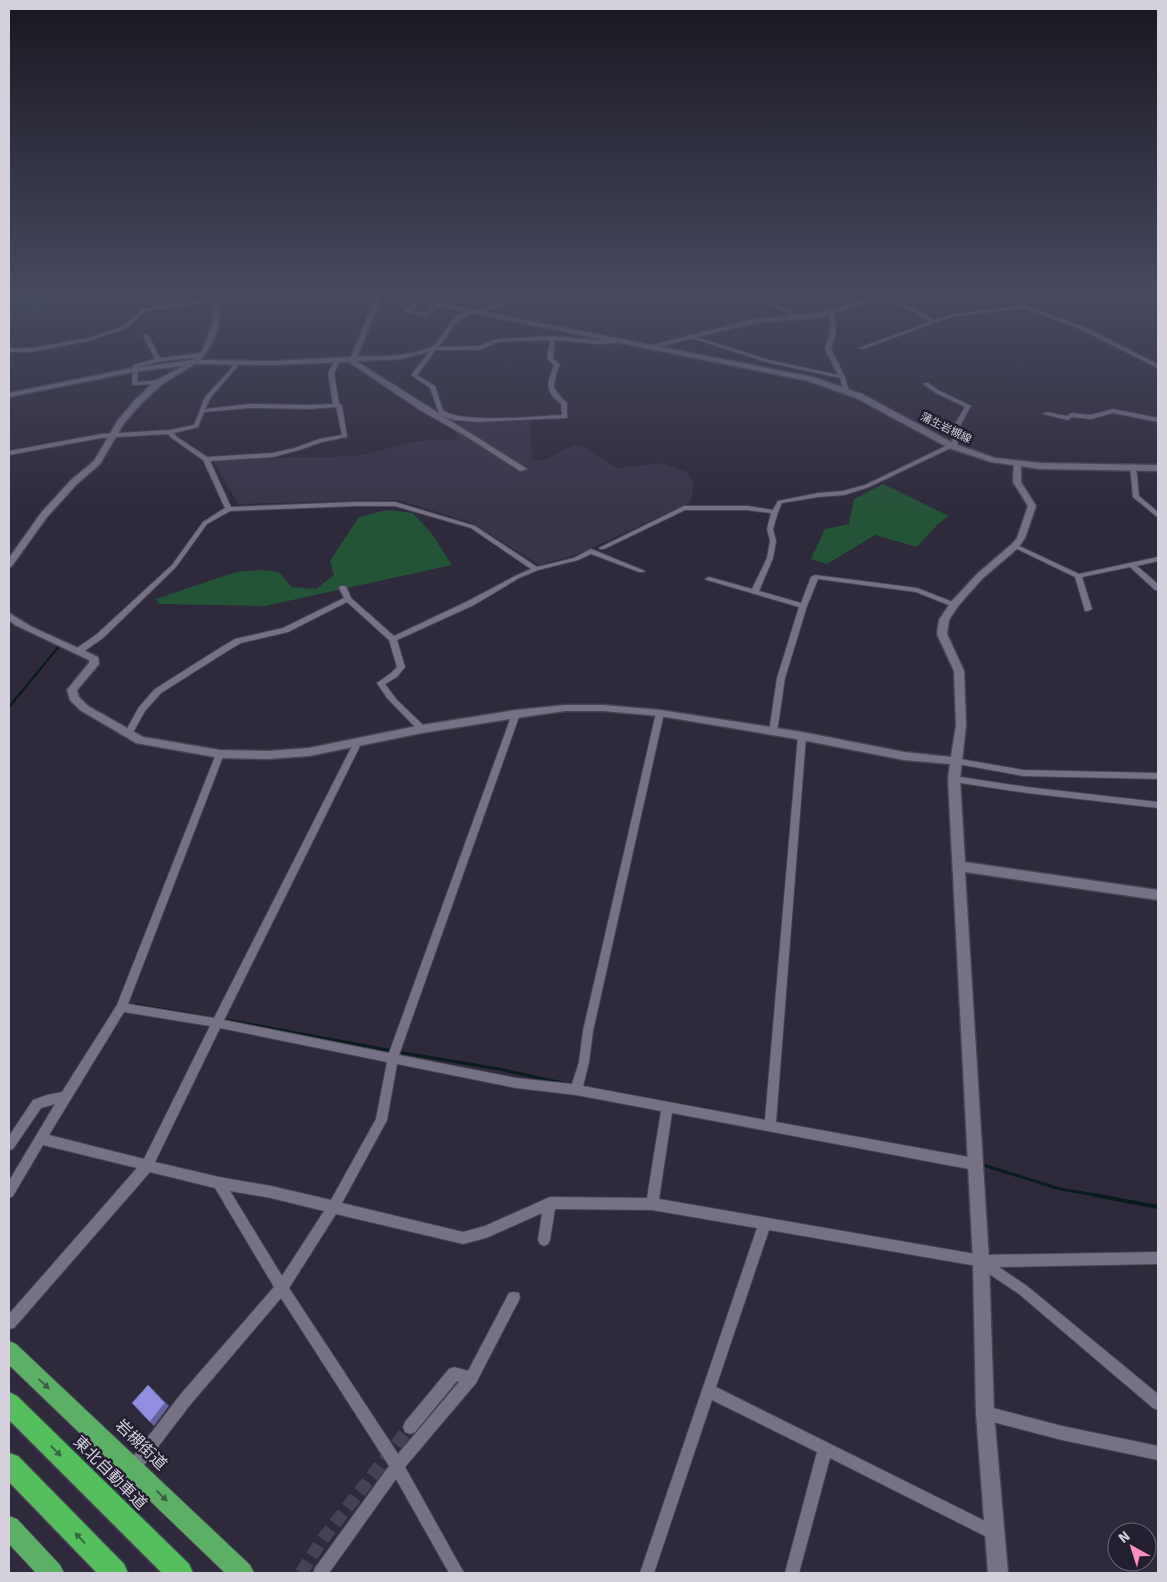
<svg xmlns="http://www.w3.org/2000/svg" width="1167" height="1582" font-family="Signika,'Noto Sans JP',sans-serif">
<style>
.built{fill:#3a344a}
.green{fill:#245437}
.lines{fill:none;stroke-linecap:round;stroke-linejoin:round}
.stream-far2{stroke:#0a1b1e;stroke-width:2.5}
.stream-far1{stroke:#0a1b1e;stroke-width:3}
.stream{stroke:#0a1b1e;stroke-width:4}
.minor-tunnel{stroke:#474253;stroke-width:13;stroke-dasharray:13 7;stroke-linecap:butt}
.minor-casing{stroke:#474452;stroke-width:2}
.tertiary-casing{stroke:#474452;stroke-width:3}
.secondary-casing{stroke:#474452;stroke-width:3}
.trunk-casing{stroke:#474452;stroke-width:2}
.motorway-casing{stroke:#474452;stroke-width:3}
.minor{fill:#777186;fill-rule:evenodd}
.tertiary{fill:#777186;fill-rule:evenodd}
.secondary{fill:#777186;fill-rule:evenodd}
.trunk{fill:#5cb066;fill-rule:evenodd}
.motorway{fill:#55bf5e;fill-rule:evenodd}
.shaded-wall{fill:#66649d}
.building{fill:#928fe0;stroke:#66649d}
.oneway{fill:#3d6048}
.oneway2{fill:#3a6745}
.labels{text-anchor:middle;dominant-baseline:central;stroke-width:5;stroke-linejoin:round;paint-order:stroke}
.far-street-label{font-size:11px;fill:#d4d1dd;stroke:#241f30}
.near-street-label{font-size:16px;fill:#d4d1dd;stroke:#241f30}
</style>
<rect width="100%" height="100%" fill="#2e293b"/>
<path class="built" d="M 530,421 L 532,460 L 545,460 L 573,445 L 581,446 L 618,468 L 661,463 L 686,472 L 694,483 L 691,502 L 581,553 L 540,565 L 472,523 L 398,500 L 238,504 L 213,460 L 358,456 L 418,441 L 457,439 L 456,423 Z"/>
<path class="green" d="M 9,294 L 52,294 L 44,313 L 27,314 L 31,298 L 9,304 Z
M 883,484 L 949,516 L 938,524 L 917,547 L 875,535 L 827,564 L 811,559 L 825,529 L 849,524 L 854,499 Z
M 387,510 L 413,513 L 432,534 L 452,565 L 265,606 L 159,604 L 156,599 L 236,572 L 261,570 L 279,572 L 292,587 L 316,589 L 334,575 L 330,561 L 359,517 Z"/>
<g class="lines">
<path class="stream-far2" d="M 9,707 L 60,645"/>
<path class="stream-far1" d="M 136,1005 L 206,1017
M 221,1019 L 393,1051
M 398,1052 L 499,1069 L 567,1084
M 580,1086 L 710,1110
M 980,1164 L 1060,1189 L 1101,1196"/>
<path class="stream" d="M 1094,1195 L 1158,1207"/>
<path class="minor-tunnel" d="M 301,1573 L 322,1540 L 410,1427"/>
<defs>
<path id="minor" d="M 146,294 L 151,294 L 158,300 L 160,306 L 246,294 L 259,294 L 212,302 L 210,302 L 146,311 L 127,328 L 89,341 L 31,352 L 9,352 L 9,348 L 31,348 L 88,338 L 123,326 L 142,309 L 155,307 L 154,302 Z
M 499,294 L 505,294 L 515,299 L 589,294 L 620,294 L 515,301 L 474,314 L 470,313 L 510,300 Z
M 752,294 L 758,294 L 799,317 L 795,318 Z
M 1009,294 L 1014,294 L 1029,307 L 1084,327 L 1158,364 L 1158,368 L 1080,329 L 1024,308 L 951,317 L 863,349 L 858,348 L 930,322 L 887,297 L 887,295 L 891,295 L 934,320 L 950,315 L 1021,305 Z
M 418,301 L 422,302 L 411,310 L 425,313 L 436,305 L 440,306 L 426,316 L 405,312 L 405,310 Z
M 830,312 L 834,313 L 836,331 L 831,349 L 845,377 L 849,391 L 846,393 L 843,391 L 840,378 L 766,362 L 685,336 L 690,335 L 769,360 L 838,375 L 825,349 L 830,331 Z
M 146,334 L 149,336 L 160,358 L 202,353 L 205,355 L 202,357 L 163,361 L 138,367 L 137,382 L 160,380 L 163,382 L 160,384 L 132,385 L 133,365 L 155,359 L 143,336 Z
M 553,336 L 597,340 L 617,339 L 620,341 L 617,343 L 597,344 L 555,340 L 553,358 L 560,365 C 552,386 550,387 567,403 L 567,418 L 477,422 L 454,420 L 443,416 L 437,416 L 437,414 L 439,413 L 430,388 L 411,375 L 433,347 L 479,346 L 497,339 ZM 550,340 L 547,358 L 554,365 C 547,383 544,391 561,404 L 562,415 C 538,416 459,424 443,410 L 435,386 L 417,375 L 436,350 L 480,350 L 498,342 Z
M 336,359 L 341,360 L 334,373 L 339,403 L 342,405 L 347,437 L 322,442 L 299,450 L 273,457 L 210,461 L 231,507 L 355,502 L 395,502 L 475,526 L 537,567 L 574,558 L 591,549 L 645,571 L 643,572 L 639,572 L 591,554 L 578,560 L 538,570 L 519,578 L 474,605 L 397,640 L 405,667 L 397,677 L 385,684 L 397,700 L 425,727 L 426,729 L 425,731 L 419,731 L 387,698 L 377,683 L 391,673 L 397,667 L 389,640 L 347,602 L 288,632 L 241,643 L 229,650 L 161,693 L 145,711 L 131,736 L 125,736 L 124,734 L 139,707 L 155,689 L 223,646 L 235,639 L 283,628 L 344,598 L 339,588 L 340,586 L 346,586 L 351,598 L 394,636 L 468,601 L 515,576 L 531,569 L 471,528 L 395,506 L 355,506 L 230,511 L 207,524 L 176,567 L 103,638 L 83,652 L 77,652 L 76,650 L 77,648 L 97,634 L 172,565 L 203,522 L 225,508 L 203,460 L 173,439 L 168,434 L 101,438 L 9,455 L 9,451 L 101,434 L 170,430 L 194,425 L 205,397 L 229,371 L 235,362 L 237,361 L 240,363 L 236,368 L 211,397 L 205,409 L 250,404 L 310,405 L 333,404 L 328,373 ZM 336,407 L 342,435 L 319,439 L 295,448 L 273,453 L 207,457 L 177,437 L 174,433 L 198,427 L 204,412 L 250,408 L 310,409 Z
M 924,383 L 928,383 L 940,391 L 971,406 L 961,424 L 957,445 L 869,487 L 844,495 L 818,497 L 782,503 L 778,512 L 773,529 L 776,541 L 773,558 L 759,591 L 801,603 L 811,577 L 815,575 L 917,588 L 958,604 L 954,606 L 951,606 L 916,592 L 818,579 L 807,606 L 785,678 L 777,732 L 776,734 L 770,734 L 769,732 L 777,678 L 799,607 L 707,580 L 705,579 L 709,577 L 752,589 L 767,558 L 770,541 L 767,529 L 771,513 L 747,510 L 685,510 L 604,549 L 600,549 L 599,548 L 684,506 L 747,506 L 773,510 L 778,501 L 818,493 L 843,491 L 865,485 L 952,443 L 955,424 L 965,407 L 936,393 L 924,385 Z
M 1113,409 L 1158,418 L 1158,422 L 1113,413 L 1091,419 L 1072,417 L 1068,420 L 1043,414 L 1046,412 L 1067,416 L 1071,413 L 1091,415 Z
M 1133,464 L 1136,466 L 1139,496 L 1158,512 L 1158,517 L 1156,516 L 1133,497 L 1130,466 Z
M 1015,544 L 1079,574 L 1158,557 L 1158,561 L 1137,566 L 1158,584 L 1158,590 L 1155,590 L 1130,567 L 1082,577 L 1092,609 L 1088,611 L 1085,611 L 1075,577 L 1013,547 L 1013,545 Z
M 660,710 L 664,713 L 593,1031 L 589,1062 L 583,1086 L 765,1120 L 798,736 L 802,733 L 806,736 L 776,1122 L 974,1158 L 978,1160 L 980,1164 L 978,1168 L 974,1170 L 672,1113 L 659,1199 L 981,1255 L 1158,1252 L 1158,1264 L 999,1267 L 1027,1286 L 1158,1394 L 1158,1410 L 1153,1408 L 1019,1294 L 977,1266 L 769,1230 L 716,1387 L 999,1528 L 1001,1533 L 999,1538 L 994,1540 L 989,1538 L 830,1458 L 799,1573 L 785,1573 L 817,1452 L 712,1400 L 654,1573 L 640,1573 L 757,1228 L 652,1210 L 555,1209 L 550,1240 L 548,1244 L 544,1246 L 540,1244 L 538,1240 L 542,1213 L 486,1238 L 463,1244 L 336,1214 L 289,1288 L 398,1454 L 459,1382 L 457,1381 L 415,1432 L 410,1434 L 405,1432 L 403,1427 L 405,1422 L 449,1369 L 454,1367 L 468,1371 L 509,1293 L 514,1292 L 519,1293 L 520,1298 L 476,1383 L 405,1467 L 464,1573 L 449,1573 L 396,1479 L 329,1573 L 313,1573 L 315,1568 L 389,1466 L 281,1298 L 190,1405 L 138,1473 L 133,1475 L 128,1473 L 126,1468 L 128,1463 L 180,1395 L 274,1287 L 215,1188 L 150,1172 L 14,1328 L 9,1329 L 9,1314 L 137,1168 L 43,1145 L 13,1196 L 9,1198 L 9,1181 L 55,1104 L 41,1108 L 13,1149 L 9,1150 L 9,1136 L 33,1100 L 47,1095 L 62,1092 L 117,1005 L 216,754 L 220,751 L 224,754 L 128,1004 L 214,1018 L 354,742 L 358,739 L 362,742 L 224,1020 L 389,1053 L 512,714 L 516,711 L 520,714 L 399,1055 L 516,1078 L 572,1084 L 579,1062 L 583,1031 L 656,713 ZM 124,1012 L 210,1026 L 144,1159 L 49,1135 ZM 220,1028 L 387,1062 L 376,1119 L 331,1200 L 271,1186 L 219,1177 L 155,1162 ZM 397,1064 L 516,1088 L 576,1095 L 661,1111 L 647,1198 L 550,1197 L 485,1226 L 463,1232 L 342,1203 L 387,1120 ZM 230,1191 L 271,1198 L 324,1211 L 282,1276 Z
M 955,758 L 1023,770 L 1158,773 L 1158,779 L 1023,776 L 952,763 L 951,761 Z
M 954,776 L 1027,787 L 1158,802 L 1158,808 L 1027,793 L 954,782 L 950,779 Z
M 985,1406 L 1062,1426 L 1158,1446 L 1158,1460 L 1062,1440 L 985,1420 L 980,1418 L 978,1413 L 980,1408 Z"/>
<path id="tertiary" d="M 205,294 L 211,294 C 214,298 218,304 219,308 C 223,324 211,350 200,360 L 273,361 L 351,357 L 377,294 L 383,294 L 357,357 C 380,356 410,357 431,347 C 445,340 449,311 470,312 L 470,314 L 457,322 L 437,349 L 401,359 L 356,361 L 527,469 L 520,471 L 464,435 L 422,411 L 349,362 L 273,365 L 195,364 L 161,385 L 141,404 L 124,423 L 100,464 L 77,484 L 47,517 L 12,566 L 9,567 L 9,558 L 41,513 L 71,480 L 94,461 L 118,420 L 135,400 L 155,381 L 183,366 L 133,372 L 9,397 L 9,393 L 133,368 L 192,360 L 202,351 L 213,322 L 213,308 Z
M 890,294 L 903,294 L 860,305 L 824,317 L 755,323 L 648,349 L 645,347 L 755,319 L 823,313 L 856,302 Z
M 1014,461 L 1021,463 L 1021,482 L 1036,506 L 1025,538 L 1018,548 L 983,578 L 958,606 L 949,620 L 947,634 L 964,671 L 966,725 L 960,779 L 965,862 L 1158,890 L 1158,900 L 965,872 L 989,1261 L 994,1413 L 1008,1573 L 988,1573 L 976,1413 L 973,1261 L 948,779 L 950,764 L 904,760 L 802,740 L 660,716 L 603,711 L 565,711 L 516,718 L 422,733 L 309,756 L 268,759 L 220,758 L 136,743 L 80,710 L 70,700 L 67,690 L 89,663 L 89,660 L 15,625 L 9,620 L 9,613 L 32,627 L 98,657 L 99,664 L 77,690 L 79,697 L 88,706 L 143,737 L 220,750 L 268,751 L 309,748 L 422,725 L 516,710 L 565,705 L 603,705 L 660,710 L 802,732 L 904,752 L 951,757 L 956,725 L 954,671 L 937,634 L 939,620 L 951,602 L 977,574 L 1012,544 L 1017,538 L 1028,506 L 1013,482 Z"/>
<path id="secondary" d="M 378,294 L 393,294 L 813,377 L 862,394 L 955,444 L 995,458 L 1040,463 L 1158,465 L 1158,471 L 1040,469 L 991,462 L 949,448 L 856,398 L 808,381 Z"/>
<path id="trunk" d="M 9,1341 L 16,1344 L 250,1565 L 254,1573 L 225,1573 L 9,1365 Z
M 9,1516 L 17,1519 L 60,1565 L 64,1573 L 36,1573 L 9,1544 Z"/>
<path id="motorway" d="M 9,1392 L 17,1396 L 189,1564 L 193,1573 L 162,1573 L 9,1420 Z
M 9,1453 L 18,1456 L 124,1564 L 128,1573 L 97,1573 L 9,1482 Z"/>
</defs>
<use href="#minor" class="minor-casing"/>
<use href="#tertiary" class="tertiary-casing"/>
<use href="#secondary" class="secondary-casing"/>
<use href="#trunk" class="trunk-casing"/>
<use href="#motorway" class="motorway-casing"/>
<use href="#minor" class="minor"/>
<use href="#tertiary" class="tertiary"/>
<use href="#secondary" class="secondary"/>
<use href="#trunk" class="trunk"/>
<use href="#motorway" class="motorway"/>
</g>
<path class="shaded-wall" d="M 148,1385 L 169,1406 L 154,1426 L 150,1422 Z"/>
<path class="building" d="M 148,1385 L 165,1403 L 150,1422 L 132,1403 Z"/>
<defs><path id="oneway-solid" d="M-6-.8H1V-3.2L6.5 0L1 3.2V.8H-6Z" transform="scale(1.25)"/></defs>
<g class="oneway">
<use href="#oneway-solid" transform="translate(44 1384) rotate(43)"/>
<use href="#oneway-solid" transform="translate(162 1496) rotate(44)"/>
</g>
<g class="oneway2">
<use href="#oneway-solid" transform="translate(56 1451) rotate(45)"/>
<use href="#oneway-solid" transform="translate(80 1538) rotate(-134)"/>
</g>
<linearGradient id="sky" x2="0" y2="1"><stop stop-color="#191720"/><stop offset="0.57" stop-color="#464960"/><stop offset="1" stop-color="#464960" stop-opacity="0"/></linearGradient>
<rect width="1167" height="516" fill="url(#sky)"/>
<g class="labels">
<g class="far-street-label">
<text transform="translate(946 428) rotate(26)">蒲生岩槻線</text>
</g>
<g class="near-street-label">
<text transform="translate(141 1445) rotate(44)">岩槻街道</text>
<text transform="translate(110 1473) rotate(45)">東北自動車道</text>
</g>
</g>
<rect width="1167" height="1582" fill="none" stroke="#d4d1dd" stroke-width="20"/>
<g transform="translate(1132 1547) rotate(321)"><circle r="24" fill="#241f30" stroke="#6a6675"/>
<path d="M0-4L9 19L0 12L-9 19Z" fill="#fe8ebb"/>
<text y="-8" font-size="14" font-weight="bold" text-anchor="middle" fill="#d4d1dd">N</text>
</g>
</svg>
